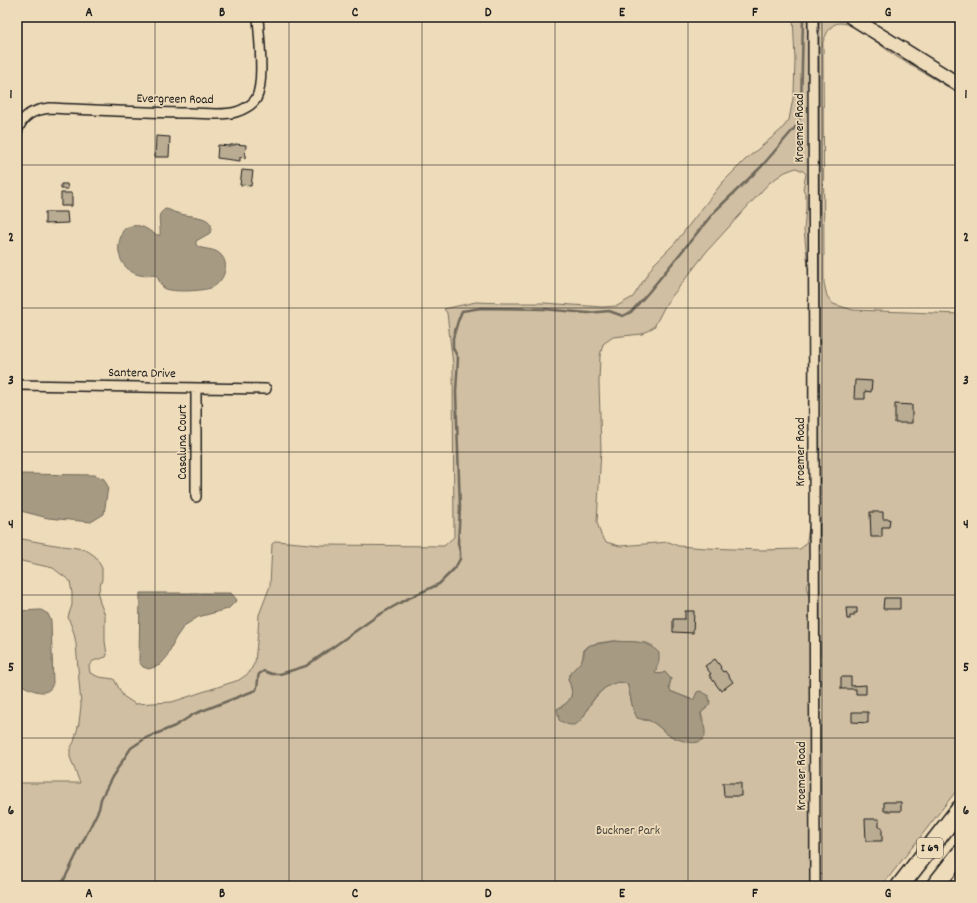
<svg xmlns="http://www.w3.org/2000/svg" width="977" height="903" font-family="Dekko,sans-serif">
<style>
.green{fill:#d0bfa2;stroke:#766e5f;fill-rule:evenodd}
.water{fill:#a69a83;stroke:#6f685a}
.lines{fill:none;stroke-linecap:round;stroke-linejoin:round}
.stream{stroke:#6f685a;stroke-width:2.5}
.building{fill:#baac92;stroke:#1c1c1c}
.minor-casing{stroke:#1c1c1c;stroke-width:12}
.secondary-casing{stroke:#1c1c1c;stroke-width:16}
.motorway-casing{stroke:#1c1c1c;stroke-width:20}
.minor{stroke:#eedbb9;stroke-width:9}
.secondary{stroke:#eedbb9;stroke-width:13}
.motorway{stroke:#eedbb9;stroke-width:17}
.grid{fill:none;stroke:#1c1c1c;stroke-width:1;stroke-opacity:0.55}
.labels{text-anchor:middle;dominant-baseline:central;stroke-width:3.5;stroke-linejoin:round;paint-order:stroke}
.shield{fill:#eedbb9;stroke:#5b554b;stroke-width:1}
.shield-label{font-size:12px;font-weight:bold;fill:#1c1c1c}
.street-label{font-size:13px;fill:#1c1c1c;stroke:#eedbb9}
.park-label{font-size:13px;fill:#49453e;stroke:#eedbb9}
.neatline{fill:none;stroke:#1c1c1c;stroke-width:1.5}
.grid-label{font-size:13px;text-anchor:middle;font-weight:bold;fill:#1c1c1c}
</style>
<rect width="100%" height="100%" fill="#eedbb9"/>
<filter id="ink" filterUnits="userSpaceOnUse"><feTurbulence type="fractalNoise" baseFrequency=".025" numOctaves="2"/><feDisplacementMap in="SourceGraphic" scale="8" xChannelSelector="R" yChannelSelector="G"/><feConvolveMatrix kernelMatrix="1 2 1 2 8 2 1 2 1" color-interpolation-filters="sRGB"/></filter>
<g filter="url(#ink)">
<path class="green" d="M 793,17 L 808,17 L 810,36 L 810,284 L 804,230 L 806,208 L 806,195 L 803,189 L 806,174 L 803,171 L 796,168 L 785,172 L 769,183 L 707,251 L 666,304 L 654,327 L 642,334 L 613,337 L 603,344 L 600,356 L 599,382 L 601,450 L 597,522 L 601,535 L 606,542 L 620,546 L 669,542 L 678,546 L 706,548 L 761,550 L 800,549 L 805,545 L 807,540 L 810,520 L 811,576 L 806,585 L 808,594 L 812,600 L 811,635 L 810,643 L 812,648 L 820,656 L 819,24 L 822,17 L 845,17 L 960,90 L 960,95 C 940,81 918,70 897,57 C 883,48 856,23 840,23 C 830,23 826,35 823,42 L 824,283 L 827,296 L 833,304 L 853,310 L 960,314 L 960,786 L 882,886 L 17,886 L 17,783 L 80,783 L 70,757 L 70,749 L 74,742 L 79,723 L 81,705 L 76,644 L 74,633 L 68,617 L 72,605 L 72,593 L 70,581 L 53,568 L 17,560 L 17,538 L 49,544 L 77,548 L 86,550 L 95,556 L 102,568 L 102,579 L 98,594 L 100,603 L 105,615 L 105,641 L 107,655 L 106,657 L 93,661 L 89,666 L 90,673 L 99,677 L 114,679 L 123,696 L 135,704 L 172,702 L 239,680 L 249,673 L 255,662 L 258,632 L 259,615 L 270,586 L 272,544 L 276,541 L 321,545 L 444,546 L 454,537 L 453,365 L 447,313 L 444,309 L 476,302 L 504,303 L 544,303 L 602,307 L 617,306 L 633,297 L 654,264 L 675,243 L 722,183 L 745,160 L 781,130 L 789,120 L 794,93 L 795,60 ZM 614,641 L 647,643 L 653,646 L 655,673 L 660,674 L 665,673 L 671,679 L 669,687 L 670,691 L 693,700 L 694,699 L 707,708 L 701,713 L 705,726 L 666,733 L 652,721 L 643,720 L 633,709 L 628,686 L 627,684 C 606,674 588,708 579,722 L 557,709 C 572,701 575,695 568,679 C 570,671 575,670 579,664 C 584,660 582,655 584,650 C 587,643 607,642 614,641 ZM 820,663 L 820,763 L 819,762 L 818,734 L 819,721 L 816,685 ZM 819,789 L 820,863 L 819,864 L 810,859 L 810,826 Z"/>
<path class="water" d="M 165,209 C 170,209 172,212 177,213 C 185,216 203,216 208,221 C 212,224 212,228 210,233 L 196,241 L 196,245 C 203,251 214,247 221,255 C 230,264 224,281 213,287 C 206,291 171,293 164,288 C 160,285 159,279 156,275 C 147,276 138,277 129,270 C 119,262 116,248 121,236 C 122,232 123,229 128,227 C 145,221 151,236 160,235 C 161,230 158,218 160,214 C 161,212 163,211 165,209 Z
M 17,474 L 95,475 L 104,479 L 108,487 L 104,514 L 91,522 L 48,518 L 17,510 Z
M 140,593 L 231,593 L 237,600 L 228,609 L 198,617 L 184,626 L 175,639 L 167,657 L 160,665 L 149,669 L 143,667 L 139,662 Z
M 41,610 L 48,614 L 51,621 L 53,683 C 52,685 52,687 50,689 C 43,697 24,687 17,682 L 17,611 Z
M 614,641 C 632,643 646,638 659,653 L 659,661 L 655,673 L 660,674 L 665,672 L 671,679 L 669,687 L 670,691 L 692,700 L 694,699 L 697,692 L 700,691 L 708,695 C 713,707 707,705 701,713 C 701,721 706,727 705,735 C 701,750 676,739 667,734 C 662,730 658,725 652,722 C 648,719 642,720 637,718 L 633,709 L 628,686 L 627,684 C 615,678 600,690 593,700 C 588,707 585,717 579,722 C 573,728 565,724 559,720 L 557,709 C 572,701 575,695 568,679 C 571,667 585,664 584,651 L 590,645 Z"/>
<g class="lines">
<path class="stream" d="M 61,886 L 99,809 L 101,799 L 112,777 L 131,748 L 146,738 L 175,726 L 194,714 L 256,690 C 259,684 257,679 259,674 L 264,671 L 272,674 L 280,674 L 306,666 L 377,616 L 407,599 L 439,584 L 455,568 L 460,559 L 460,552 L 458,543 L 460,508 L 456,392 L 458,358 L 453,348 L 453,338 L 458,321 L 462,311 L 481,308 L 543,309 L 588,313 L 609,311 L 623,316 L 631,312 L 648,293 L 715,211 L 761,167 L 798,124 L 801,112 L 803,17"/>
</g>
<path class="building" d="M 156,136 L 170,137 L 169,157 L 155,157 Z
M 235,144 L 246,145 L 245,158 L 240,157 L 240,161 L 217,158 L 218,145 L 230,146 L 230,145 L 235,145 Z
M 242,170 L 253,171 L 251,186 L 240,185 Z
M 61,184 L 67,184 L 68,189 L 61,189 Z
M 61,193 L 72,193 L 72,206 L 61,206 Z
M 45,212 L 67,212 L 68,223 L 45,224 Z
M 855,380 L 872,381 L 871,392 L 865,391 L 865,399 L 854,399 Z
M 895,404 L 912,405 L 912,423 L 895,423 Z
M 870,512 L 883,512 L 883,519 L 890,519 L 889,527 L 882,527 L 882,537 L 871,537 Z
M 884,598 L 900,598 L 900,609 L 883,609 Z
M 846,608 L 857,608 L 857,613 L 854,613 L 854,616 L 850,616 L 850,619 L 847,619 Z
M 685,611 L 694,611 L 693,633 L 673,632 L 673,619 L 685,619 Z
M 715,659 L 721,667 L 720,668 L 723,672 L 725,671 L 733,682 L 721,691 L 709,675 L 711,674 L 705,666 Z
M 841,677 L 851,677 L 851,686 L 866,685 L 866,694 L 856,694 L 856,689 L 841,689 Z
M 852,712 L 868,712 L 868,723 L 852,722 Z
M 723,783 L 741,783 L 741,796 L 724,796 Z
M 884,802 L 901,802 L 901,811 L 884,811 Z
M 865,819 L 879,819 L 879,827 L 882,827 L 882,841 L 866,841 Z"/>
<g class="lines">
<defs>
<path id="minor" d="M 813,17 L 815,886
M 17,132 C 22,115 33,110 50,108 C 96,110 143,113 190,113 C 205,113 222,116 236,112 C 243,110 252,105 256,99 C 265,82 259,38 258,17
M 17,385 L 266,389
M 196,497 L 196,388"/>
<path id="secondary" d="M 851,17 L 960,85"/>
<path id="motorway" d="M 900,886 L 960,809
M 935,886 L 960,854"/>
</defs>
<use href="#minor" class="minor-casing"/>
<use href="#secondary" class="secondary-casing"/>
<use href="#motorway" class="motorway-casing"/>
<use href="#minor" class="minor"/>
<use href="#secondary" class="secondary"/>
<use href="#motorway" class="motorway"/>
</g>
</g>
<path class="grid" d="M 155,17 L 155,886M 289,17 L 289,886M 422,17 L 422,886M 555,17 L 555,886M 688,17 L 688,886M 822,17 L 822,886M 17,165 L 960,165M 17,308 L 960,308M 17,452 L 960,452M 17,595 L 960,595M 17,738 L 960,738"/>
<g class="labels">
<rect class="shield" x="917" y="838" width="26" height="20" rx="3"/>
<g class="shield-label">
<text x="930" y="848">I 69</text>
</g>
<g class="street-label">
<text transform="translate(175 100) rotate(1)">Evergreen Road</text>
<text transform="translate(800 128) rotate(-90)">Kroemer Road</text>
<text transform="translate(142 374) rotate(1)">Santera Drive</text>
<text transform="translate(183 442) rotate(-90)">Casaluna Court</text>
<text transform="translate(801 452) rotate(-90)">Kroemer Road</text>
<text transform="translate(802 776) rotate(-90)">Kroemer Road</text>
</g>
<g class="park-label">
<text x="628" y="831">Buckner Park</text>
</g>
</g>
<rect width="977" height="903" fill="none" stroke="#eedbb9" stroke-width="44"/>
<rect x="22" y="22" width="933" height="859" class="neatline"/>
<g class="grid-label">
<text x="89" y="16">A</text>
<text x="222" y="16">B</text>
<text x="355" y="16">C</text>
<text x="488" y="16">D</text>
<text x="622" y="16">E</text>
<text x="755" y="16">F</text>
<text x="888" y="16">G</text>
<text x="11" y="98">1</text>
<text x="966" y="98">1</text>
<text x="11" y="241">2</text>
<text x="966" y="241">2</text>
<text x="11" y="384">3</text>
<text x="966" y="384">3</text>
<text x="11" y="528">4</text>
<text x="966" y="528">4</text>
<text x="11" y="671">5</text>
<text x="966" y="671">5</text>
<text x="11" y="814">6</text>
<text x="966" y="814">6</text>
<text x="89" y="897">A</text>
<text x="222" y="897">B</text>
<text x="355" y="897">C</text>
<text x="488" y="897">D</text>
<text x="622" y="897">E</text>
<text x="755" y="897">F</text>
<text x="888" y="897">G</text>
</g>
</svg>
